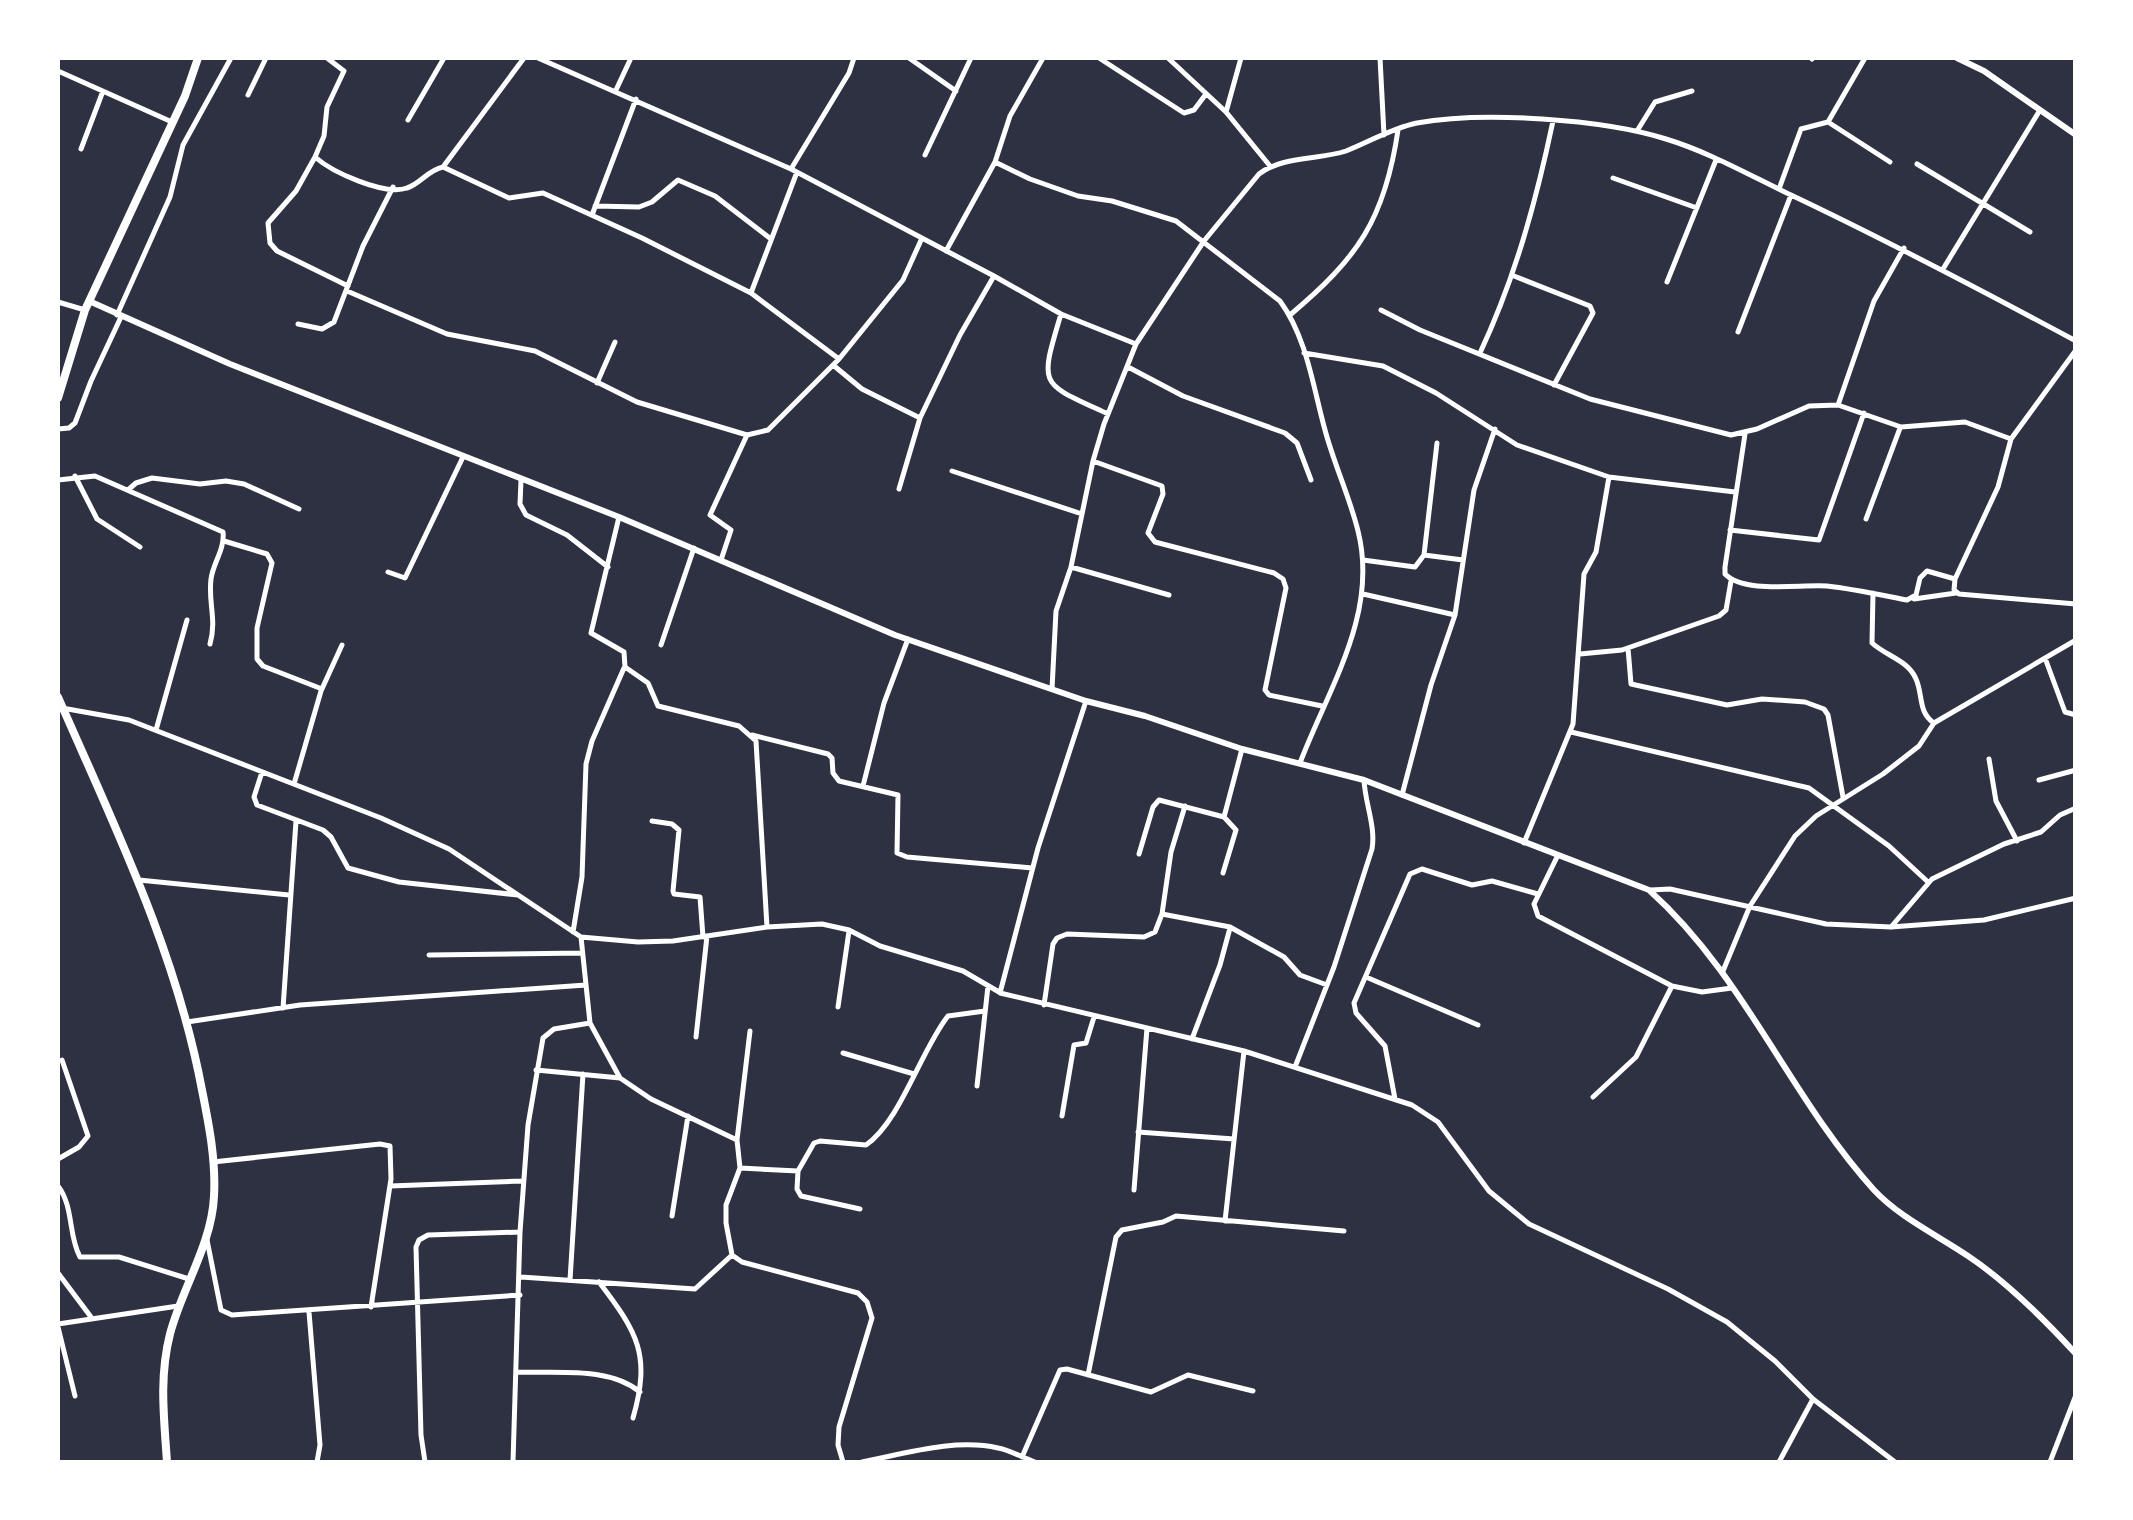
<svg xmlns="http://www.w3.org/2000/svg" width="2133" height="1520" font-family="Literata,serif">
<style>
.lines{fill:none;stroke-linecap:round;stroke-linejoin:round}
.minor{stroke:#fff;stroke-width:5}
.tertiary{stroke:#fff;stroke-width:6}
.secondary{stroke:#fff;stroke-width:8}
</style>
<rect width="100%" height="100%" fill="#2d3142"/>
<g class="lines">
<path class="minor" d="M 327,58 L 344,71 L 327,107 L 324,136 L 315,157 C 332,172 384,196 407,188 C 420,184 428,170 443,167 L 509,198 L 543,193 L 642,238 L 751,293 L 839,359
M 538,58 L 791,169 L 994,276 L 1061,314 L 1136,344
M 909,58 L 956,91
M 1099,58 L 1184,113 L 1194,110 L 1206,94
M 1168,58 L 1226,112 L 1270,166
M 1380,58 L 1384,135
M 1812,59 L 1813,58
M 58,71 L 172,122
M 616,90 L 631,58
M 248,95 L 266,58
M 1226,112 L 1241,58
M 408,120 L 444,58
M 1828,122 L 1890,162
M 1637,131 L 1655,102 L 1692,91
M 81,149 L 103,91
M 925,155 L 971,58
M 315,157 L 296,191 L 268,223 L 270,243 L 277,251 L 348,286
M 995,162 L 1030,179 L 1078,196 L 1112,201 L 1176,221 L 1280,301 C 1307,338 1313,387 1325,430 C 1334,464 1350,498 1358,531 C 1379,614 1328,689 1300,763
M 1917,164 L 2030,232
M 443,167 L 524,58
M 791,169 L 849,73 L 854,58
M 1613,178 L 1697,208
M 1779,189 L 1801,129 L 1828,122 L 1865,58
M 595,206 L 639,207 L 652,202 L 678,180 L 715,196 L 771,239
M 592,215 L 636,99
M 946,251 L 995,162 L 1010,116 L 1043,58
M 1943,269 L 2040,110
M 1514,276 L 1590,306 L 1593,313 L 1554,385
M 1667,282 L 1716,160
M 347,291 L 447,334 L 535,351 L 637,402 L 747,435
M 751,293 L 797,172
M 58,302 L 85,310
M 1381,310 L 1420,330 L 1590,399 L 1731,435 L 1757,429 L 1809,406 L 1838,405 L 1901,427 L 1965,422 L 2011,439
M 1061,314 C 1039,388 1039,382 1108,414
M 117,315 L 170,197 L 183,145 L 231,58
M 1290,315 C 1358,258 1385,219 1398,130
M 298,324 L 322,329 L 334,322 L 363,246 L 393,187
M 1738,332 L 1791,195
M 2076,350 L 2011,439 L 1998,487 L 1955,579 L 1954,590 L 1959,594 L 2076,604
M 1304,353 L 1383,366 L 1436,393 L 1517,445 L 1609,477 L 1735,492
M 1480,353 C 1515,278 1536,202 1553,121
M 833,365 L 862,389 L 920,418 L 899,489
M 1128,367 L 1183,396 L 1285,433 L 1297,443 L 1311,480
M 597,383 L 615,342
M 1838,405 L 1874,301 L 1904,248
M 920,418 L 960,335 L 994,276
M 58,429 L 69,428 L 75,423 L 91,381 L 121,317
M 1745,434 L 1725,567 L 1725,574 C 1744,594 1801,584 1827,586 C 1854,589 1881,595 1907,600 L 1916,595 L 1920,578 L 1927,571 L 1955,579
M 1093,461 L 1162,486 L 1163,494 L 1148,533 L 1155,542 L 1274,573 L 1283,579 L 1286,588 L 1265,690 L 1269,695 L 1322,706
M 952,471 L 1082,514
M 75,476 L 97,519 L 140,547
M 58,480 L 95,476 L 223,532 C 225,549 213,563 211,579 C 208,603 217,619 210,644
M 521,480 L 520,504 L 526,515 L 567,535 L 608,567
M 128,490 L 136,483 L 152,478 L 200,484 L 226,481 L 244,484 L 299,509
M 619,517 L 591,633 L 624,652 L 625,667 L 648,683 L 658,706 L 739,726 L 756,741 L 767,927
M 1866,519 L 1900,428
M 1730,530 L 1819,540 L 1864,413
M 224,541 L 267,554 L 272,563 L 257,628 L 257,659 L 263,666 L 322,689
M 1424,555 L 1463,560
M 721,560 L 731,530 L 710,515 L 747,435 L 768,430 L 839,359 L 903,280 L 922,238
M 1363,560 L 1415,567 L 1424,555 L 1437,443
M 1071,567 L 1169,595
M 388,572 L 405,578 L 463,457
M 1873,593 L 1872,643 C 1886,656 1908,660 1916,679 C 1923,694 1918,713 1934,723
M 1363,594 L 1455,615 L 1431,685 L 1402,795
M 1914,599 L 1956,593
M 1455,615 L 1474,490 L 1495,429
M 661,645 L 694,548
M 1628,648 L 1631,684 L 1727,705 L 1762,699 L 1805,702 L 1824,709 L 1828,715 L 1843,797
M 1580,654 L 1622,650 L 1719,616 L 1726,610 L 1731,581
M 2045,658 L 2065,712 L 2076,715
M 1052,689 L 1056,611 L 1071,567 L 1093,461 L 1104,424 L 1136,344 L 1204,241 L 1259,174 C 1282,156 1319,160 1346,151 C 1369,142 1392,128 1417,123 C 1483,111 1602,119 1666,139 C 1709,152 1751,176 1791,195 C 1888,241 1981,290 2076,341
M 1086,701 L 1038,848 L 1000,993 L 1244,1051 L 1412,1105 L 1438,1122 L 1489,1191 L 1529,1224 L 1668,1289 L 1727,1322 L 1775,1361 L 1813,1399 L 1895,1462
M 62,708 L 129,720 L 381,818 L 449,849 L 581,937
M 156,730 L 187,620
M 1571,732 L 1809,788 L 1889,846 L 1928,882
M 752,735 L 828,754 L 832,758 L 833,773 L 839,781 L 898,795 L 897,853 L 907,857 L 1032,868
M 1989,759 L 1996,801 L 2017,841
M 262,772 L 254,797 L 257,805 L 323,830 L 331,837 L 348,868 L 399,882 L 518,895
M 2039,780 L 2076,770
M 294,784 L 321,691 L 342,645
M 863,786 L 884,703 L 908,639
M 652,821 L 672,824 L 679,830 L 673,891 L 674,894 L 700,897 L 703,937
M 1524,843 L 1573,724 L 1584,574 L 1596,552 L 1609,477
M 1139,854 L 1153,807 L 1159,800 L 1224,817
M 1558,855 L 1534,904 L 1538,916 L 1672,986 L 1702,992 L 1732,988
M 1223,873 L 1236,830 L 1224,817 L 1242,749
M 139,880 L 289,895
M 1651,890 L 1670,889 L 1826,924 L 1891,927 L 1984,920 L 2076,898
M 1162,914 L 1230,927 L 1284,957 L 1300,975 L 1327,985
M 1891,927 L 1932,879 L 2004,844 L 2041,832 L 2060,815 L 2076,808
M 573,932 L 582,877 L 586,764 L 592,741 L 624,668
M 429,955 L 582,953
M 1723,971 L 1750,906 L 1795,836 L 1816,816 L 1883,774 L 1919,746 L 1934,723 L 2076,640
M 1366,977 L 1478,1025
M 1044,1005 L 1053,944 L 1057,938 L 1067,934 L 1144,937 L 1155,932 L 1162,914 L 1171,852 L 1185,806
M 838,1007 L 849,931
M 283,1008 L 296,821
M 187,1022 L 300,1005 L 586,985
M 590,1023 L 620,1078 L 651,1099 L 737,1140 L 740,1168 L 726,1205 L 726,1223 L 732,1255 L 742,1262 L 858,1293 L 867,1302 L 872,1318 L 839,1427 L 838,1445 L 843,1462
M 696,1037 L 707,936
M 1192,1039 L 1220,965 L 1230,928
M 843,1053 L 914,1074
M 1295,1067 L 1334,967 L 1372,849 C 1376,827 1365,803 1364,780
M 536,1070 L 620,1078
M 977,1086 L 988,986
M 1593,1097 L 1636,1057 L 1672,986
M 1395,1099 L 1385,1046 L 1356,1013 L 1354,1003 L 1410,874 L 1422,869 L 1472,885 L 1492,881 L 1538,894
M 1062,1116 L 1074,1045 L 1086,1043 L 1094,1017
M 1138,1132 L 1234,1139
M 737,1140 L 750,1031
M 58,1159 L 79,1147 L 88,1136 L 62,1060
M 213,1162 L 380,1144 L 390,1146 L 391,1179 L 371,1307
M 740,1168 L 798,1171 L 814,1143 L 820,1141 L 866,1145 C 900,1122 921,1050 948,1016 L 985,1011
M 798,1171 L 797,1189 L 801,1196 L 860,1209
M 58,1186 C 74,1207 68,1235 80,1257 L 119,1257 L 189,1279
M 390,1186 L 522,1181
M 1134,1190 L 1147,1028
M 672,1216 L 688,1116
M 1225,1221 L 1244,1051
M 207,1240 L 221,1310 L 232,1315 L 520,1295
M 58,1273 L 91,1317
M 521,1277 L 695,1289 L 732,1255
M 570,1280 L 583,1074
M 599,1282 C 638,1333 651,1355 633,1418
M 309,1312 L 320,1445 L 317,1462
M 58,1324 L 178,1306
M 58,1327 L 75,1396
M 518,1372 C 557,1374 608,1366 640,1392
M 1088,1375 L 1116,1237 L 1122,1230 L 1163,1222 L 1176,1216 L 1344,1231
M 1022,1457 L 1060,1370 L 1067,1369 L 1151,1392 L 1188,1375 L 1253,1391
M 425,1462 L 421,1435 L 416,1247 L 419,1240 L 428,1235 L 520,1232
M 513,1462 L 520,1232 L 528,1125 L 543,1038 L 554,1029 L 590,1023 L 581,937 L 638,942 L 673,941 L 767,927 L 822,924 L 849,930 L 880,946 L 963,971 L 999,992
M 862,1462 C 904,1454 955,1438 998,1448 C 1010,1450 1023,1458 1035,1462
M 1779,1462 L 1813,1399
M 2050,1462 L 2076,1395"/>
<path class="tertiary" d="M 1957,58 L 1984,71 L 2076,135
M 89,301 L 230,364 L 619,517 L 895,635 L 1086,701 L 1145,716 L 1242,749 L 1364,780 L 1649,890 C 1745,976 1789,1096 1874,1190 C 1899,1217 1937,1235 1968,1256 C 2007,1282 2044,1319 2076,1354"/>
<path class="secondary" d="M 58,398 L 85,310 L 185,96 L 198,58
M 58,697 C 114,825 176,951 202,1090 C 209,1125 216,1160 214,1196 C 212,1244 182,1288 170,1334 C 159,1377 164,1418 167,1462"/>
</g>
<rect width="2133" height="1520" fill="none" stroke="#ffffff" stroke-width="120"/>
</svg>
